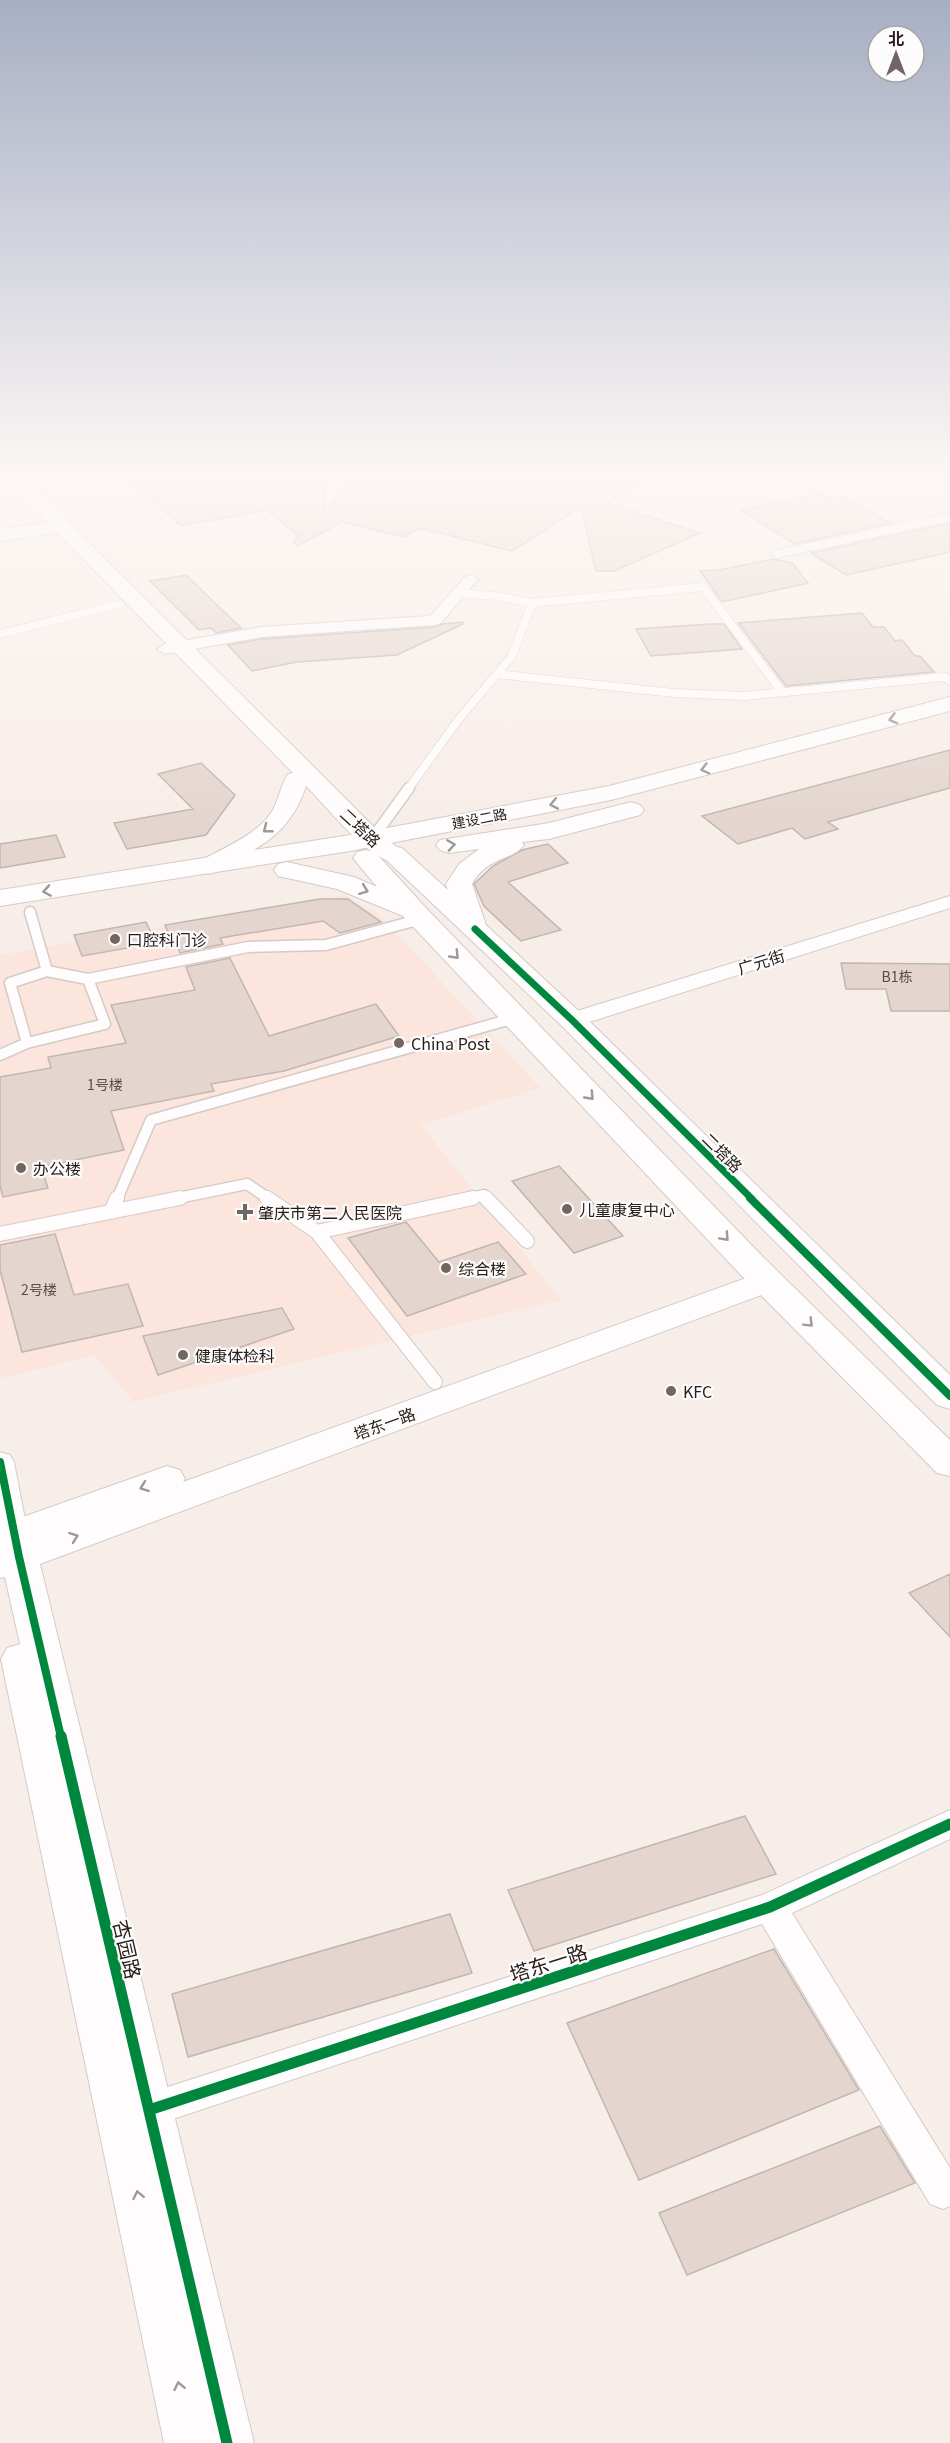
<svg xmlns="http://www.w3.org/2000/svg" width="950" height="2443" font-family="Georgia,'Noto Sans SC',serif">
<style>
.built{fill:#fbe5dc}
.building{fill:#e4d6cf;stroke:#c0b6b2;stroke-width:1.5}
.lines{fill:none;stroke-linecap:round;stroke-linejoin:round}
.service-far2-casing{stroke:#d5cac6;stroke-width:9}
.service-far1-casing{stroke:#d5cac6;stroke-width:13}
.service-casing{stroke:#d5cac6;stroke-width:16}
.minor-casing{stroke:#d5cac6;stroke-width:2}
.tertiary-casing{stroke:#d5cac6;stroke-width:2}
.secondary-casing{stroke:#d5cac6;stroke-width:2}
.service-far2{stroke:#fefcfc;stroke-width:8}
.service-far1{stroke:#fefcfc;stroke-width:10}
.service{stroke:#fefcfc;stroke-width:14}
.minor{fill:#fefcfc;fill-rule:evenodd}
.tertiary{fill:#fefcfc;fill-rule:evenodd}
.secondary{fill:#fefcfc;fill-rule:evenodd}
.cycleway-far2-casing{stroke:#fcfcfc;stroke-width:10}
.cycleway-far1-casing{stroke:#fcfcfc;stroke-width:12}
.cycleway-casing{stroke:#fcfcfc;stroke-width:15}
.cycleway-far2{stroke:#00873e;stroke-width:7}
.cycleway-far1{stroke:#00873e;stroke-width:8}
.cycleway{stroke:#00873e;stroke-width:11}
.oneway{stroke:#9e9896}
.poi-dot{fill:#716662;stroke:#fcfcfc;stroke-width:2}
.labels{text-anchor:middle;dominant-baseline:central;stroke-width:4.5;stroke-linejoin:round;paint-order:stroke}
.far-street-label{font-size:14px;fill:#281d19;stroke:#fcfcfc}
.number-label{font-size:14px;fill:#594d48}
.street-label{font-size:16px;fill:#281d19;stroke:#fcfcfc}
.poi-label{font-size:16px;fill:#281d19;stroke:#fcfcfc;text-anchor:start}
.near-street-label{font-size:20px;fill:#281d19;stroke:#fcfcfc}
</style>
<rect width="100%" height="100%" fill="#f8eee9"/>
<path class="built" d="M 343,895 L 380,915 L 540,1088 L 421,1125 L 561,1300 L 133,1402 L 95,1355 L 2,1378 L 0,1370 L 0,955 Z"/>
<path class="building" d="M 126,476 L 325,476 L 324,511 L 359,476 L 598,476 L 635,485 L 608,503 L 700,533 L 614,571 L 596,571 L 581,507 L 512,551 L 420,528 L 404,537 L 342,522 L 297,546 L 293,541 L 300,535 L 297,535 L 267,510 L 181,526 Z
M 820,494 L 832,500 L 845,498 L 891,523 L 795,544 L 740,510 Z
M 950,523 L 950,552 L 846,575 L 811,553 Z
M 774,559 L 792,563 L 808,583 L 722,602 L 700,571 L 720,570 Z
M 186,575 L 241,628 L 216,633 L 211,628 L 199,630 L 150,581 Z
M 862,613 L 873,627 L 884,627 L 895,641 L 902,640 L 915,656 L 920,656 L 934,672 L 786,686 L 738,623 Z
M 463,622 L 463,624 L 397,655 L 297,662 L 252,671 L 228,645 L 261,639 L 435,627 L 443,624 Z
M 710,624 L 724,624 L 742,649 L 651,656 L 636,629 Z
M 950,750 L 950,788 L 828,822 L 838,829 L 805,839 L 792,828 L 738,844 L 702,816 Z
M 201,763 L 235,795 L 206,835 L 127,849 L 114,823 L 193,809 L 158,774 Z
M 56,835 L 65,857 L 0,868 L 0,844 Z
M 548,844 L 568,863 L 508,882 L 561,930 L 521,941 L 484,906 L 474,884 L 493,866 L 522,850 Z
M 320,899 L 348,899 L 381,922 L 340,933 L 323,921 L 220,938 L 223,944 L 180,953 L 177,945 L 173,945 L 165,925 Z
M 146,922 L 156,943 L 82,956 L 74,935 Z
M 230,958 L 269,1036 L 376,1004 L 399,1036 L 284,1071 L 211,1084 L 214,1091 L 111,1111 L 124,1150 L 41,1167 L 48,1188 L 3,1197 L 0,1186 L 0,1077 L 51,1068 L 48,1057 L 126,1043 L 111,1005 L 195,990 L 186,967 Z
M 841,963 L 950,964 L 950,1011 L 891,1011 L 886,989 L 846,989 Z
M 559,1166 L 623,1236 L 574,1253 L 512,1181 Z
M 406,1222 L 439,1262 L 498,1242 L 526,1274 L 407,1316 L 348,1238 Z
M 55,1234 L 74,1295 L 128,1284 L 143,1326 L 22,1352 L 0,1270 L 0,1245 Z
M 282,1308 L 294,1329 L 158,1375 L 143,1336 Z
M 950,1574 L 950,1637 L 909,1593 Z
M 745,1816 L 776,1874 L 534,1951 L 508,1890 Z
M 450,1914 L 472,1973 L 188,2057 L 172,1994 Z
M 774,1949 L 859,2090 L 639,2180 L 567,2023 Z
M 880,2126 L 915,2183 L 687,2275 L 659,2213 Z"/>
<g class="lines">
<defs>
<path id="service-far2" d="M 532,603 L 703,587 L 782,692
M 0,634 L 120,604
M 497,674 L 674,693 L 744,696 L 945,677 L 950,681
M 408,789 L 459,719 L 512,656 L 532,603 L 496,596 L 459,593"/>
<path id="service-far1" d="M 372,839 L 409,788
M 30,912 L 47,971
M 47,971 L 88,979 L 105,1024 L 27,1043 L 10,983 Z
M 88,979 L 248,947 L 326,945 L 421,919
M 0,1055 L 27,1043
M 117,1199 L 151,1120 L 515,1018
M 173,1199 L 247,1184 L 269,1199
M 466,1199 L 484,1195 L 488,1199"/>
<path id="service" d="M 267,1198 L 317,1232 L 435,1382
M 486,1198 L 527,1241
M 111,1212 L 117,1198
M 317,1232 L 473,1198
M 0,1234 L 180,1198"/>
<path id="minor" d="M 950,513 L 950,521 L 777,558 L 770,554 L 777,550 Z
M 470,575 L 475,577 L 478,580 L 475,583 L 441,623 L 435,625 L 261,637 L 165,654 L 157,649 L 165,644 L 261,627 L 430,616 L 465,577 Z
M 950,896 L 950,908 L 580,1025 L 572,1026 L 564,1025 L 561,1020 L 564,1015 Z
M 0,1452 L 10,1455 L 14,1462 L 28,1535 L 24,1542 L 14,1546 L 4,1542 L 0,1535 Z
M 950,1810 L 950,1839 L 792,1913 L 950,2168 L 950,2206 L 943,2209 L 930,2204 L 762,1924 L 149,2127 L 136,2122 L 131,2110 L 136,2098 L 149,2093 L 762,1895 Z"/>
<path id="tertiary" d="M 2,476 L 22,476 L 381,834 L 405,854 L 402,859 C 395,861 390,862 384,859 C 356,845 328,808 306,786 C 290,835 259,847 218,871 L 209,874 L 200,871 L 196,866 L 200,861 C 223,848 255,836 271,813 C 279,801 280,786 288,774 L 293,773 Z
M 768,1270 L 780,1274 L 784,1281 L 780,1288 L 40,1564 L 254,2443 L 164,2443 L 1,1659 L 7,1648 L 20,1644 L 5,1577 L 0,1578 L 0,1525 L 167,1466 L 180,1470 L 185,1479 L 183,1482 Z"/>
<path id="secondary" d="M 61,521 L 68,523 L 71,527 L 68,531 L 0,541 L 0,529 Z
M 950,697 L 950,711 L 611,800 L 350,851 L 0,906 L 0,890 L 350,835 L 609,786 Z
M 631,802 L 640,805 L 644,810 L 640,815 L 549,839 L 522,842 L 524,845 C 513,861 487,856 472,884 L 486,925 L 582,1014 L 950,1375 L 950,1409 L 937,1405 L 562,1026 L 380,854 L 384,848 L 393,846 L 402,848 L 448,890 L 446,884 L 459,864 L 479,849 L 449,853 L 440,850 L 436,845 L 440,840 L 549,823 Z
M 366,850 L 375,852 L 425,907 L 764,1258 L 950,1440 L 950,1476 L 937,1473 L 740,1274 L 403,916 L 337,889 L 278,876 L 274,870 L 278,864 L 287,862 L 354,877 L 377,887 L 353,858 L 357,852 Z"/>
</defs>
<use href="#service-far2" class="service-far2-casing"/>
<use href="#service-far1" class="service-far1-casing"/>
<use href="#service" class="service-casing"/>
<use href="#minor" class="minor-casing"/>
<use href="#tertiary" class="tertiary-casing"/>
<use href="#secondary" class="secondary-casing"/>
<use href="#service-far2" class="service-far2"/>
<use href="#service-far1" class="service-far1"/>
<use href="#service" class="service"/>
<use href="#minor" class="minor"/>
<use href="#tertiary" class="tertiary"/>
<use href="#secondary" class="secondary"/>
<defs>
<path id="cycleway-far2" d="M 475,929 L 572,1020 L 752,1199"/>
<path id="cycleway-far1" d="M 750,1198 L 950,1396
M 0,1462 L 19,1557 L 61,1737"/>
<path id="cycleway" d="M 61,1736 L 227,2443
M 149,2110 L 770,1907 L 950,1824"/>
</defs>
<use href="#cycleway-far2" class="cycleway-far2-casing"/>
<use href="#cycleway-far1" class="cycleway-far1-casing"/>
<use href="#cycleway" class="cycleway-casing"/>
<use href="#cycleway-far2" class="cycleway-far2"/>
<use href="#cycleway-far1" class="cycleway-far1"/>
<use href="#cycleway" class="cycleway"/>
</g>
<defs><path id="oneway-chevron" d="M-2-3.5L2.5 0L-2 3.5" fill="none" stroke-width="1.6" stroke-linecap="round" stroke-linejoin="round" transform="scale(1.5)"/></defs>
<g class="oneway">
<use href="#oneway-chevron" transform="translate(893 719) rotate(165)"/>
<use href="#oneway-chevron" transform="translate(705 769) rotate(165)"/>
<use href="#oneway-chevron" transform="translate(554 804) rotate(169)"/>
<use href="#oneway-chevron" transform="translate(267 829) rotate(142)"/>
<use href="#oneway-chevron" transform="translate(451 845) rotate(-8)"/>
<use href="#oneway-chevron" transform="translate(364 890) rotate(21)"/>
<use href="#oneway-chevron" transform="translate(47 891) rotate(171)"/>
<use href="#oneway-chevron" transform="translate(455 955) rotate(46)"/>
<use href="#oneway-chevron" transform="translate(590 1096) rotate(46)"/>
<use href="#oneway-chevron" transform="translate(725 1237) rotate(47)"/>
<use href="#oneway-chevron" transform="translate(809 1323) rotate(45)"/>
<use href="#oneway-chevron" transform="translate(144 1487) rotate(160)"/>
<use href="#oneway-chevron" transform="translate(74 1537) rotate(-20)"/>
<use href="#oneway-chevron" transform="translate(138 2195) rotate(-102)"/>
<use href="#oneway-chevron" transform="translate(179 2386) rotate(-102)"/>
</g>
<linearGradient id="sky" x2="0" y2="1"><stop stop-color="#a7afc4"/><stop offset="0.58" stop-color="#fcf7f5"/><stop offset="1" stop-color="#fcf7f5" stop-opacity="0"/></linearGradient>
<rect width="950" height="818" fill="url(#sky)"/>
<g class="poi-dot">
<circle cx="115" cy="939" r="6"/>
<circle cx="399" cy="1043" r="6"/>
<circle cx="21" cy="1168" r="6"/>
<circle cx="567" cy="1209" r="6"/>
<path d="M242 1203h6v6h6v6h-6v6h-6v-6h-6v-6h6z"/>
<circle cx="446" cy="1268" r="6"/>
<circle cx="183" cy="1355" r="6"/>
<circle cx="671" cy="1391" r="6"/>
</g>
<g class="labels">
<g class="far-street-label">
<text transform="translate(479 818) rotate(-11)">建设二路</text>
</g>
<g class="number-label">
<text x="897" y="976">B1栋</text>
<text x="105" y="1084">1号楼</text>
<text x="39" y="1289">2号楼</text>
</g>
<g class="street-label">
<text transform="translate(361 827) rotate(43)">二塔路</text>
<text transform="translate(761 961) rotate(-17)">广元街</text>
<text transform="translate(723 1152) rotate(45)">二塔路</text>
<text transform="translate(384 1423) rotate(-20)">塔东一路</text>
</g>
<g class="poi-label">
<text x="127" y="939">口腔科门诊</text>
<text x="411" y="1043">China Post</text>
<text x="33" y="1168">办公楼</text>
<text x="579" y="1209">儿童康复中心</text>
<text x="258" y="1212">肇庆市第二人民医院</text>
<text x="458" y="1268">综合楼</text>
<text x="195" y="1355">健康体检科</text>
<text x="683" y="1391">KFC</text>
</g>
<g class="near-street-label">
<text transform="translate(128 1949) rotate(77)">杏园路</text>
<text transform="translate(548 1962) rotate(-18)">塔东一路</text>
</g>
</g>
<g transform="translate(896 54)"><circle r="28" fill="#fcfcfc" stroke="#a7a3a1" stroke-width="1.5"/>
<path d="M0-4.5L10 22L0 15L-10 22Z" fill="#716662"/>
<text y="-9" font-size="16" font-weight="bold" text-anchor="middle" fill="#281d19">北</text>
</g>
</svg>
